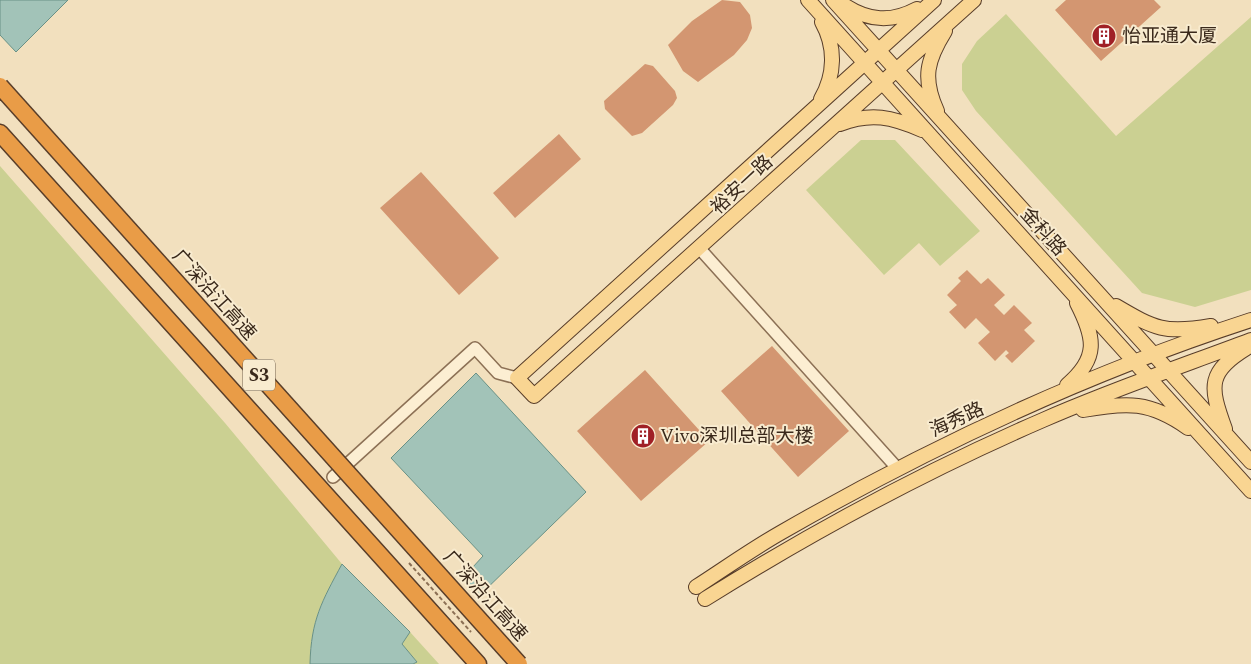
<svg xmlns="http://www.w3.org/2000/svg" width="1251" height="664" font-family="Spectral,'Noto Sans SC',serif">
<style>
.green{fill:#cbd092}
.water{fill:#a2c3b8;stroke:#699186}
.building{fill:#d39671}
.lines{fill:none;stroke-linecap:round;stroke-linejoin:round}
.minor-casing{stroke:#8c7055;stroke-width:14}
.major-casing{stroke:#593e2a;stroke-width:16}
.highway-casing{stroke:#593e2a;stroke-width:19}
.path{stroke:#8c7055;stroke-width:2;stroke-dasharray:4 2.5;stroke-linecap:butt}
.minor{stroke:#fceed2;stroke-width:11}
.major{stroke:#f9d592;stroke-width:14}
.highway{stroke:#e99c47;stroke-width:16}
.highway-bridge-casing{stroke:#593e2a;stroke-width:19;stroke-linecap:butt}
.highway-bridge{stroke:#e99c47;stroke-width:16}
.labels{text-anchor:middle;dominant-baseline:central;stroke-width:4;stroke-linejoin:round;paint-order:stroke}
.shield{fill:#f8ebcf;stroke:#736351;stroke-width:1}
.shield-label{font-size:18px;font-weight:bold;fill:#3a291b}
.poi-label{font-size:19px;fill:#3a291b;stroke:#f8ebcf;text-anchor:start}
.street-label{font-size:19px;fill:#3a291b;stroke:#f8ebcf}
</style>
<rect width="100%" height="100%" fill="#f2e0be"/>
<path class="green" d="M 1006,14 L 1116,136 L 1251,17 L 1251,290 L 1195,307 L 1142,293 L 976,111 L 962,90 L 962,64 L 977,41 Z
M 861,140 L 895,140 L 980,231 L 940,266 L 919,243 L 884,275 L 806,190 Z
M 0,166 L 225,423 L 342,564 C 322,601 311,620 310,664 L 0,664 Z
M 410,632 L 439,664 L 413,664 L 416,662 L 402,644 Z"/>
<path class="water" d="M 0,0 L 68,0 L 16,52 L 0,35 Z
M 476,373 L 586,492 L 478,597 L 462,579 L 483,556 L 391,458 Z
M 342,564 L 410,632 L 402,644 L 417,662 L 413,664 L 310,664 C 311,620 322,601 342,564 Z"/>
<path class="building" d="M 722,0 L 740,2 L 750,15 L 752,28 L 747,40 L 734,55 L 698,82 L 683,71 L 668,45 L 692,21 Z
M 1066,0 L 1154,0 L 1161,7 L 1101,61 L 1055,10 Z
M 645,64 L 653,66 L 675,91 L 677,98 L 673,105 L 642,133 L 632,136 L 605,109 L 604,101 Z
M 559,134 L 581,159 L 515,218 L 493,193 Z
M 421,172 L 499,258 L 459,295 L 380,208 Z
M 967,270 L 981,284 L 988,278 L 1005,295 L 994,305 L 1004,315 L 1014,305 L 1032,323 L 1024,330 L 1035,341 L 1012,363 L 1005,356 L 1009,353 L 1006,350 L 995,361 L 978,343 L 990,332 L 976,318 L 965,329 L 949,312 L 957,305 L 947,295 L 961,281 L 958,278 Z
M 772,346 L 849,431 L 798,477 L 721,391 Z
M 645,370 L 709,441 L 641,501 L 577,431 Z"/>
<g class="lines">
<defs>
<path id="minor" d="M 700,249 L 898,469
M 333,477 L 475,348 L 498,373 L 517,378"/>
<path id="major" d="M 808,0 L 1251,491
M 833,0 L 1251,462
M 934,0 L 517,378 L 534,396 L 974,0
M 844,5 C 868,21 891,23 917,9
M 821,99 C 835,75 836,47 822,22
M 937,111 C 922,78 927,60 945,31
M 840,124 C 871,112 892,117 922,130
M 1116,306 C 1155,329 1165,334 1211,326
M 1067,385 C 1099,358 1095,338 1077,303
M 1083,410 C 1127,402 1150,401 1188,428
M 1225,429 C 1209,385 1207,372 1250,346
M 696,587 C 724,569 752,549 782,532 C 930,447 1088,373 1251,320
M 705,599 C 814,531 925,471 1043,420 C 1111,390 1182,366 1251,340"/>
<path id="highway" d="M 0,133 L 478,664"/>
</defs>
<use href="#minor" class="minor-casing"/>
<use href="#major" class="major-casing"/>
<use href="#highway" class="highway-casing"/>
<path class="path" d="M 409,563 L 471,632"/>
<use href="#minor" class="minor"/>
<use href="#major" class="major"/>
<use href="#highway" class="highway"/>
<defs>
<path id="highway-bridge" d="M 0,86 L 519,664"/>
</defs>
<use href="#highway-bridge" class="highway-bridge-casing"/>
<use href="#highway-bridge" class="highway-bridge"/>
</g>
<defs>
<symbol id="building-disc" viewBox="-11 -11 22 22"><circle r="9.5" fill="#a02026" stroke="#f8ebcf"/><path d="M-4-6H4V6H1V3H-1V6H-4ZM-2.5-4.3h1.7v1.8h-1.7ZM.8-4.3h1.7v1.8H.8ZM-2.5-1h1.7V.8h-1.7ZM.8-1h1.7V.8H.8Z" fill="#fff"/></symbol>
</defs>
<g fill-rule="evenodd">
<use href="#building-disc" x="1090" y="22" width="28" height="28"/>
<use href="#building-disc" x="629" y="422" width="28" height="28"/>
</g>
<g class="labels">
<rect class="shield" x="243" y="359.5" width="32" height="31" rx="4"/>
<g class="shield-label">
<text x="259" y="375">S3</text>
</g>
<g class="poi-label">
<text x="1122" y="36">怡亚通大厦</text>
<text x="660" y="436">Vivo深圳总部大楼</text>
</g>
<g class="street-label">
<text transform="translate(742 185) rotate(-43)">裕安一路</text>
<text transform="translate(1043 232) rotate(48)">金科路</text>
<text transform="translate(214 295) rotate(48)">广深沿江高速</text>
<text transform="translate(957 420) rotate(-25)">海秀路</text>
<text transform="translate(485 596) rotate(48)">广深沿江高速</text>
</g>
</g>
</svg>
